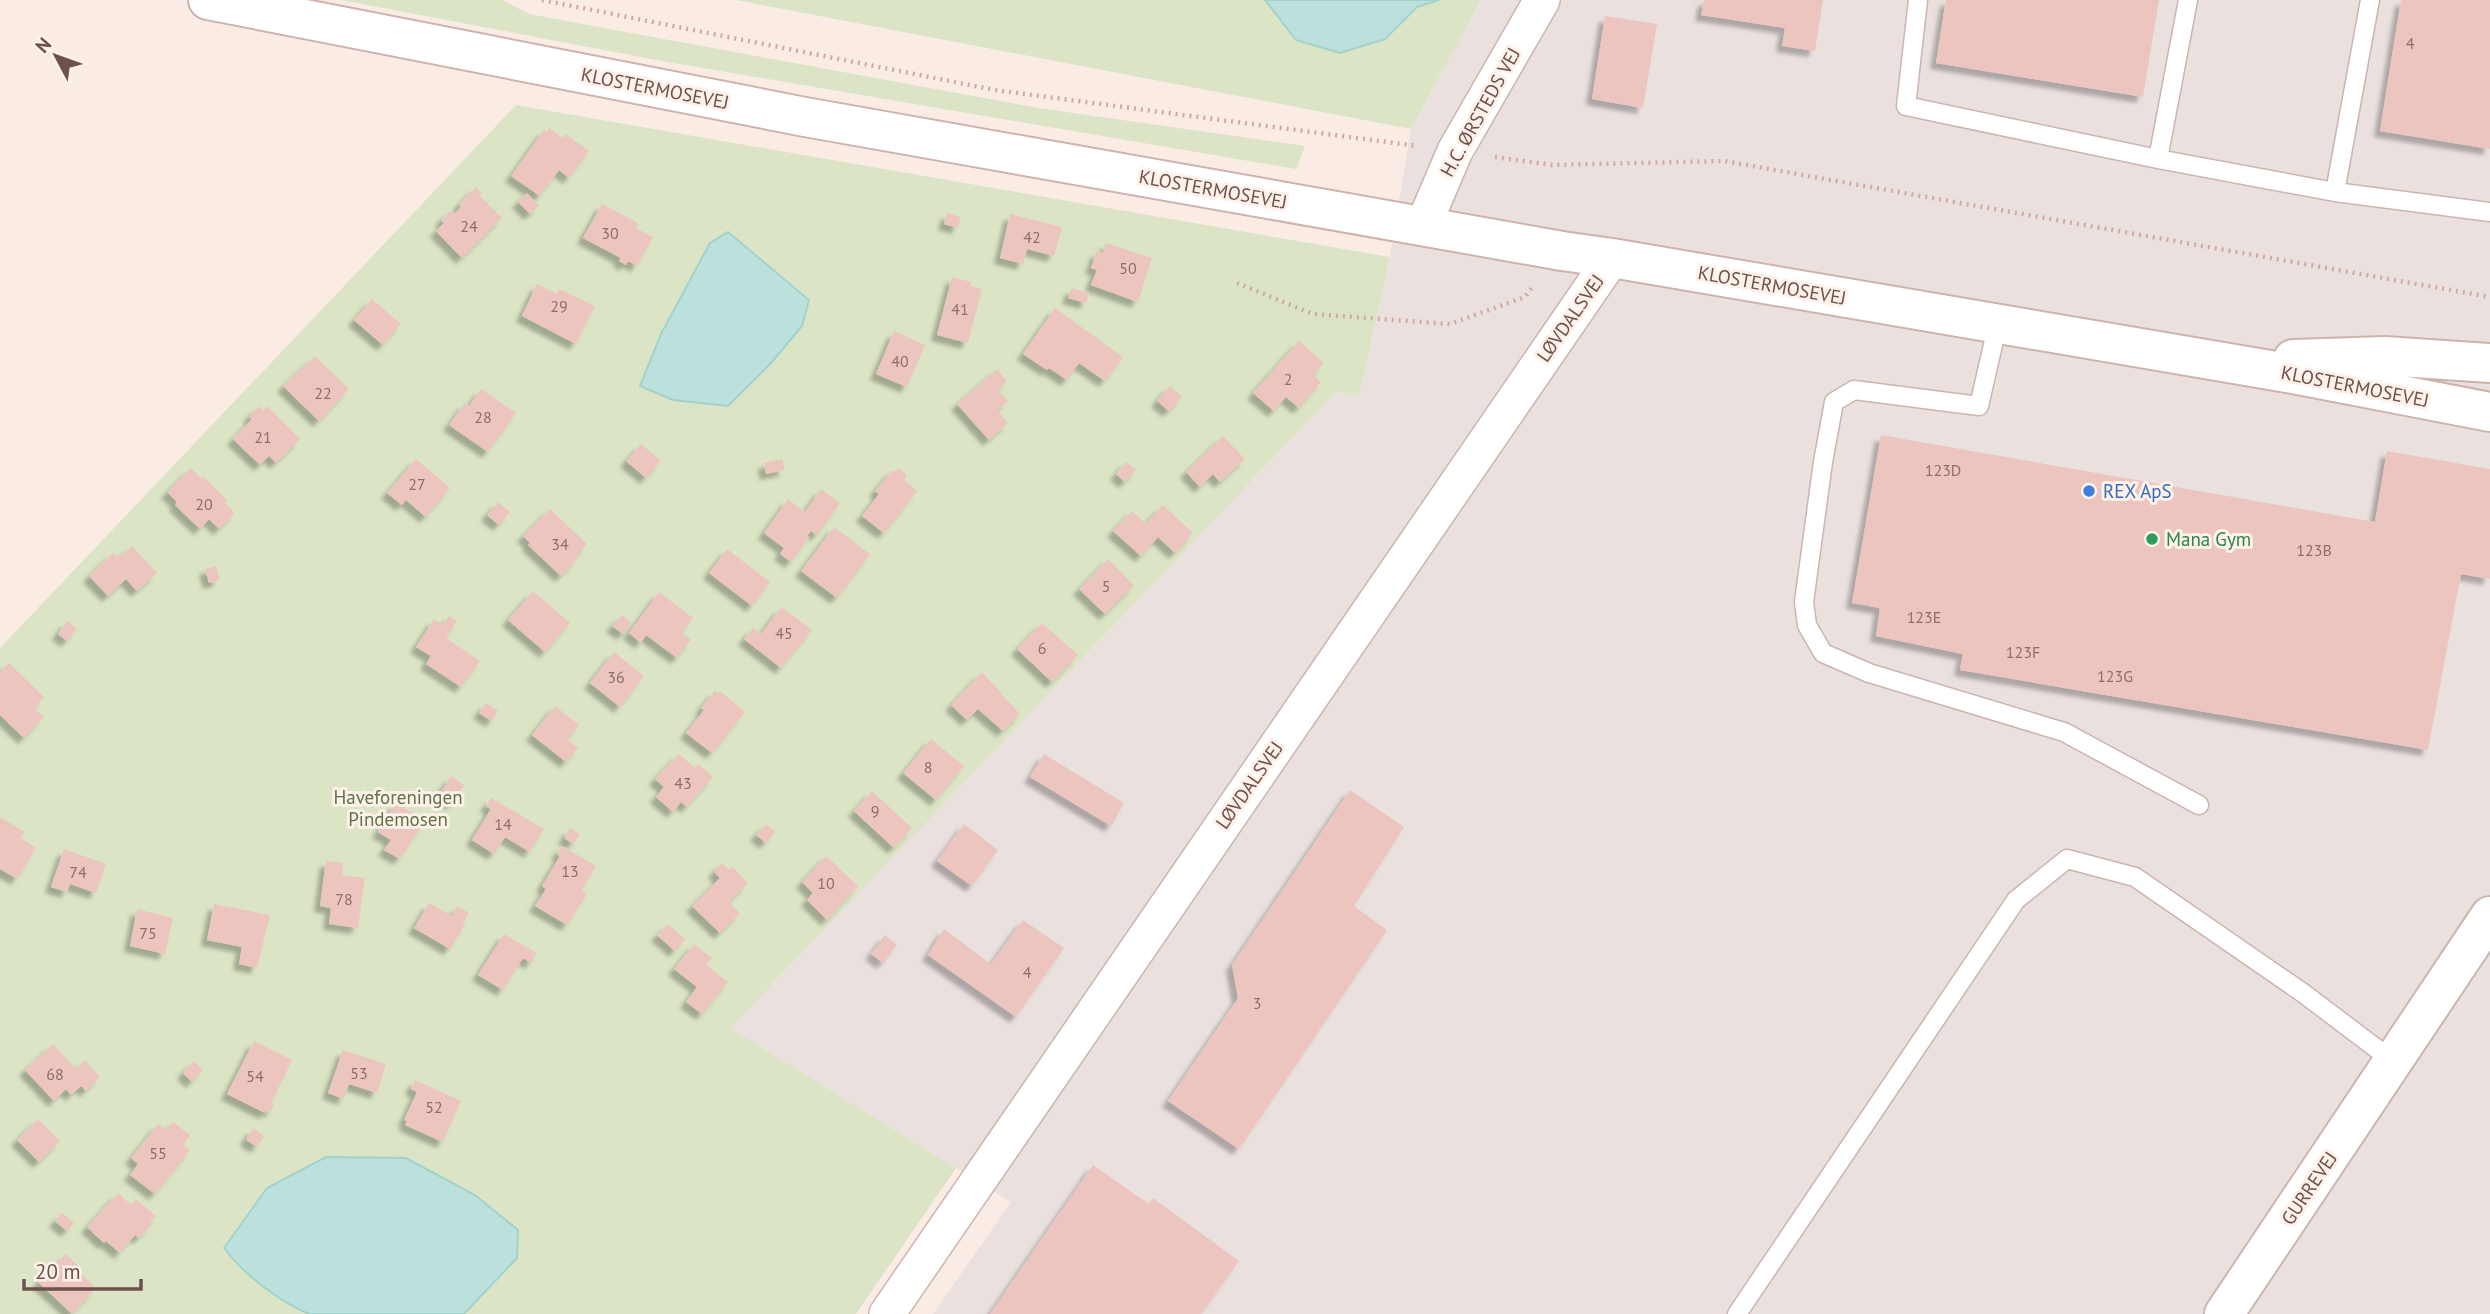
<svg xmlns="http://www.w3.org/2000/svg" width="2490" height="1314" font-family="'PT Sans',sans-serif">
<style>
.industrial{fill:#eae1df}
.green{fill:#dbe5c5}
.water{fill:#bce1dc;stroke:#a3d1cc;stroke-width:2}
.building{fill:#ecc5bf;filter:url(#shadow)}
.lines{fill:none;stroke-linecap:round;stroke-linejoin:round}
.service-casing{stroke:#ccb4af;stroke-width:21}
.minor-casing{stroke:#ccb4af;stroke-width:38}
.tertiary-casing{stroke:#ccb4af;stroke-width:42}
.secondary-casing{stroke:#ceb3ad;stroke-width:42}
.path{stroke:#d0a9a3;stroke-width:4.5;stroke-dasharray:2 5;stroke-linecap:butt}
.service{stroke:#fff;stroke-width:18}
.minor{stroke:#fff;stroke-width:35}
.tertiary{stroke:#fff;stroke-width:38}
.secondary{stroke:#fff;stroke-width:38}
.shop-dot{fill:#3f7fe0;stroke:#fdf1ea;stroke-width:2.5}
.leisure-dot{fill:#2e9e5b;stroke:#fdf1ea;stroke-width:2.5}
.labels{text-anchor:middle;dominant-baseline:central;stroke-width:6;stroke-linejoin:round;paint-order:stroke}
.number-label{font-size:16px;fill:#8e6d6a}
.street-label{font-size:19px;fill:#6f504d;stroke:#fdf1ea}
.shop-label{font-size:19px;fill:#366cbe;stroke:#fdf1ea;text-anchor:start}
.leisure-label{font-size:19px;fill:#27864d;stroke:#fdf1ea;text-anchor:start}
.park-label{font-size:19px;fill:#5f7446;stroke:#fdf1ea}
</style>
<defs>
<filter id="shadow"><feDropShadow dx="-6" dy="6" stdDeviation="2" flood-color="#0004"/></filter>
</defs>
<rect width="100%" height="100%" fill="#faece5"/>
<path class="industrial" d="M 1481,0 L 2490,0 L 2490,1314 L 933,1314 L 1011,1202 L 729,1028 L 1337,391 L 1359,396 L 1390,257 L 1411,129 Z"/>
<path class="green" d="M 341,0 L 502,0 L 529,14 L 1038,108 L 1305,146 L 1296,169 L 662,61 Z
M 736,0 L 1265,0 L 1296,40 L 1385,39 L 1417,7 L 1439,0 L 1481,0 L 1411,129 Z
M 516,105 L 1390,257 L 1359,396 L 1337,391 L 730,1028 L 956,1168 L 856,1314 L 0,1314 L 0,648 Z"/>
<path class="water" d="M 1265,0 L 1439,0 L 1417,7 L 1385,39 L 1340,53 L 1296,40 Z
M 728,232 L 809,300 L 802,326 L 771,363 L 728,406 L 673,400 L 640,386 L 661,334 L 710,243 Z
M 326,1157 L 406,1158 L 475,1195 L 518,1230 L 517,1258 L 464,1314 L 309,1314 C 279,1301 244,1275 224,1248 L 267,1188 Z"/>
<path class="building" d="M 1704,0 L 1823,0 L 1815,51 L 1782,46 L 1785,28 L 1701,15 Z
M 1946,0 L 2159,0 L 2143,97 L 1936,63 Z
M 2401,0 L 2490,0 L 2490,149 L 2380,131 Z
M 1605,16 L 1657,24 L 1643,108 L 1592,99 Z
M 549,128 L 563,138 L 566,134 L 589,151 L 569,178 L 559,170 L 540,196 L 511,176 L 544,130 L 547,132 Z
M 476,187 L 482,194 L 480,196 L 502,218 L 462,258 L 436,231 L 444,223 L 441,220 L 450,211 L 454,214 L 461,207 L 459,204 Z
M 527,193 L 539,206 L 530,214 L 518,202 Z
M 602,204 L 638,223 L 636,228 L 653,237 L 637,266 L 628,261 L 626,265 L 619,261 L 621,258 L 583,238 Z
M 947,213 L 961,217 L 958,228 L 944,224 Z
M 1010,214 L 1062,227 L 1054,256 L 1027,249 L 1023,264 L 1000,258 Z
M 1106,243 L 1152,258 L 1138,302 L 1091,285 L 1097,270 L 1091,268 L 1097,251 L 1103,253 Z
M 952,277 L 971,282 L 970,286 L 982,289 L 968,343 L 937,335 Z
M 537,284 L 557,294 L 559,289 L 595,306 L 576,344 L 522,316 Z
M 1072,288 L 1089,293 L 1086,303 L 1068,298 Z
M 372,299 L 401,324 L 383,345 L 354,320 Z
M 1055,308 L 1123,357 L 1105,381 L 1079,363 L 1067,380 L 1049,368 L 1047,370 L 1023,354 Z
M 894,331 L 925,345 L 907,387 L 876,374 Z
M 1299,341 L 1324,363 L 1313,375 L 1321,382 L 1299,408 L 1286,397 L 1274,411 L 1253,393 Z
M 315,356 L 349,389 L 319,421 L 283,386 Z
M 997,369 L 1007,381 L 998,390 L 1008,401 L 997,410 L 1008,423 L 989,440 L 957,404 Z
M 1170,386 L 1182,397 L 1169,411 L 1157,401 Z
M 481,389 L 516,413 L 488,452 L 449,425 L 465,403 L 469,406 Z
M 259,406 L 263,410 L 267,406 L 300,439 L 276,463 L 269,456 L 260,465 L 233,439 L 252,419 L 249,417 Z
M 1881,435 L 2375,522 L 2387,451 L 2490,469 L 2490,579 L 2461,574 L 2428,750 L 1960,670 L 1963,654 L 1876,636 L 1880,608 L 1852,603 Z
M 1223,436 L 1245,459 L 1220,482 L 1213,474 L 1200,487 L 1186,472 Z
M 641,444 L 661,461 L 646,478 L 626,461 Z
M 416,459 L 450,488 L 426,517 L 406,500 L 402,505 L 387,493 Z
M 782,459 L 785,470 L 766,474 L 764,463 Z
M 1126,462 L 1136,470 L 1125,482 L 1116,474 Z
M 191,468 L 201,478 L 202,476 L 227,500 L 225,503 L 235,513 L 219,529 L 209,519 L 200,529 L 175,505 L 177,502 L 167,492 Z
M 898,468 L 907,475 L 904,480 L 917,491 L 884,533 L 862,516 L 879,494 L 875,491 L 892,470 L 894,472 Z
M 821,489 L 840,503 L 817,535 L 811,531 L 807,536 L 809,537 L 791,562 L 780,554 L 784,548 L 764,533 L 788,499 L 805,512 Z
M 498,502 L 510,512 L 499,525 L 487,515 Z
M 1163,505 L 1193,533 L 1175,553 L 1158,537 L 1141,556 L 1113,531 L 1132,511 L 1146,524 Z
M 550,509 L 587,544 L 576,555 L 578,558 L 561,576 L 528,545 L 530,543 L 523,536 Z
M 834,527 L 870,554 L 837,598 L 801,571 Z
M 132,546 L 157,573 L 137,591 L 126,579 L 108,596 L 89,576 L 113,553 L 119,558 Z
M 727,549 L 770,582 L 752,606 L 709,573 Z
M 1108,559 L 1134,586 L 1105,614 L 1079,589 Z
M 216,566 L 220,580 L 209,583 L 205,569 Z
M 533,591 L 570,623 L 545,652 L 508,620 Z
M 659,592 L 693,618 L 682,633 L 691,640 L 677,658 L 646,635 L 641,643 L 629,633 Z
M 781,607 L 812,630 L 781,668 L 744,639 L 753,628 L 761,634 Z
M 622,615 L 632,623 L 623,634 L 612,626 Z
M 449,616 L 457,621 L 446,638 L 480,661 L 461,687 L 426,664 L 431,656 L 416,647 L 434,619 L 443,625 Z
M 67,621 L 77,629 L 67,641 L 58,634 Z
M 1042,623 L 1078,655 L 1052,682 L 1017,649 Z
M 614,652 L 644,676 L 620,707 L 590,683 Z
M 9,663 L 44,697 L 34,708 L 44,717 L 24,738 L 0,715 L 0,672 Z
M 982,672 L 1020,714 L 1003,731 L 978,709 L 967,720 L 951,705 Z
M 715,691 L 718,693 L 720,691 L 745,712 L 712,753 L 686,733 L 704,710 L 701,708 Z
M 486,703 L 498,711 L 492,721 L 479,713 Z
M 555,706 L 579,725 L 567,739 L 578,748 L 566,762 L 532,735 Z
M 931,739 L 964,766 L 936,800 L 903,773 Z
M 679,754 L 695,768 L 698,764 L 713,777 L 687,807 L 681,802 L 673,812 L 656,797 L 664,787 L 655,779 Z
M 1044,754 L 1124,803 L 1111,826 L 1030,777 Z
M 451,776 L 464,785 L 452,804 L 439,795 Z
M 1350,790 L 1404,827 L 1354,906 L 1387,930 L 1239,1149 L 1168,1101 L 1238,998 L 1232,965 Z
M 872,791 L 912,828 L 894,848 L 854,811 Z
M 491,798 L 544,829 L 530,852 L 505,837 L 494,854 L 472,840 L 491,809 L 486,806 Z
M 396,803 L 425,821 L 400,859 L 384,850 L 391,840 L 378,832 Z
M 0,817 L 25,832 L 21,838 L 36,848 L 17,879 L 0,869 Z
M 766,824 L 775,832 L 766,843 L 756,835 Z
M 964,824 L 998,850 L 972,886 L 937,861 Z
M 570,828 L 580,834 L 573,844 L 564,838 Z
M 562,846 L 596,866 L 581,891 L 587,894 L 567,925 L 535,906 L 546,889 L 542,886 L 560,856 L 557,854 Z
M 64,849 L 106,864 L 96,893 L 70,884 L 67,892 L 51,887 Z
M 826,856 L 858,886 L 827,920 L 807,900 L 813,893 L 802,882 Z
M 326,861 L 343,863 L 342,875 L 365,878 L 358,928 L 329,924 L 331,908 L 320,906 Z
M 722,863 L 729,870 L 733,867 L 748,883 L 729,902 L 740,913 L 720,933 L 692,906 L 720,878 L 714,872 Z
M 429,903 L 452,916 L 457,906 L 469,913 L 463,923 L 465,924 L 450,949 L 414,928 Z
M 214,904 L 270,915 L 257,968 L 239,964 L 242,947 L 207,940 Z
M 137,909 L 173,918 L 165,954 L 130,946 Z
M 1023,920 L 1064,948 L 1016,1017 L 928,955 L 944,929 L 991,964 Z
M 668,924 L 685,939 L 675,951 L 657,935 Z
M 504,934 L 537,953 L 531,963 L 523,958 L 503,990 L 478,975 Z
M 885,935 L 897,945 L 883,963 L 871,954 Z
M 694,944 L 712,958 L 706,965 L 728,982 L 702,1014 L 686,1002 L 697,987 L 674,969 Z
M 254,1041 L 292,1060 L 271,1103 L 274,1105 L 271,1112 L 267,1109 L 265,1113 L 227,1094 Z
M 53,1044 L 76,1069 L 85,1060 L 100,1077 L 86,1091 L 81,1086 L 71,1095 L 66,1089 L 54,1101 L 25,1070 Z
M 343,1050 L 386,1064 L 377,1093 L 349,1084 L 344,1099 L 328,1093 Z
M 194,1061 L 203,1070 L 192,1082 L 183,1073 Z
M 415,1080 L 461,1101 L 443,1142 L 405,1125 L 407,1121 L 404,1120 L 417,1092 L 411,1089 Z
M 38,1119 L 60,1141 L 39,1162 L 17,1140 Z
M 173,1122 L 190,1135 L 183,1145 L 190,1150 L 155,1194 L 130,1175 L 138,1164 L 131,1158 L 158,1124 L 166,1130 Z
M 253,1128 L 264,1136 L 257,1147 L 246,1140 Z
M 1093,1165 L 1149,1204 L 1153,1198 L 1239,1261 L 1201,1314 L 990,1314 Z
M 118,1193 L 131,1205 L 136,1199 L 156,1216 L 150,1222 L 152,1224 L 139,1238 L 135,1235 L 120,1253 L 106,1241 L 104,1243 L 87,1227 Z
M 62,1213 L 74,1223 L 67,1231 L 55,1221 Z
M 66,1254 L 77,1265 L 75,1268 L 96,1288 L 72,1314 L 38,1282 Z"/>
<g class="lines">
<defs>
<path id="service" d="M 1918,0 L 1906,106 L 2158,159
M 2188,0 L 2158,159 L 2335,192 L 2370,0
M 2335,192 L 2490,212
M 1998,323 L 1979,406 L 1854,390 L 1834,402 L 1823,462 L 1804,602 L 1807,625 L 1823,653 L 1869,673 L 2064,732 L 2199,805
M 1737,1314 L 2016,900 L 2067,859 L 2135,877 L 2303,993 L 2393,1061"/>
<path id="minor" d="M 1423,226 L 1455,151 L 1542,0
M 887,1314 L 1612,258"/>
<path id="tertiary" d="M 2224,1314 L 2490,916"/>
<path id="secondary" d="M 208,0 L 805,117 L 1562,251 L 1612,258 L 2293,374 L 2490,412
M 2293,359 L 2385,356 L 2490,363"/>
</defs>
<use href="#service" class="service-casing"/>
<use href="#minor" class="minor-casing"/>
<use href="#tertiary" class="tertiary-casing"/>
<use href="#secondary" class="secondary-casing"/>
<path class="path" d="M 542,0 L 995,90 L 1417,146
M 1495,157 L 1552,165 L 1724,161 L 2490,297
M 1237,283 L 1313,314 L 1450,324 L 1525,297 L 1534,285"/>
<use href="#service" class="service"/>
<use href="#minor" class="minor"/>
<use href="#tertiary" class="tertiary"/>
<use href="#secondary" class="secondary"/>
</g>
<circle class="shop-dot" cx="2089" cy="491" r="7"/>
<circle class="leisure-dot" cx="2152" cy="539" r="7"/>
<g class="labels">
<g class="number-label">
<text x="2410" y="43">4</text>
<text x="469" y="226">24</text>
<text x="610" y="233">30</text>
<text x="1032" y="237">42</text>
<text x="1128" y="268">50</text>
<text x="559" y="306">29</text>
<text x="960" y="309">41</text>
<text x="900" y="361">40</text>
<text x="1288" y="379">2</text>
<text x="323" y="393">22</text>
<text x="483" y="417">28</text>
<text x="263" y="437">21</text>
<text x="1943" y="470">123D</text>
<text x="417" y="484">27</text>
<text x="204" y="504">20</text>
<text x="560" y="544">34</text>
<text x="2314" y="550">123B</text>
<text x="1106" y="586">5</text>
<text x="1924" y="617">123E</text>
<text x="784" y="633">45</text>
<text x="1042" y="648">6</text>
<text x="2023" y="652">123F</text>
<text x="2115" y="676">123G</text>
<text x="616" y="677">36</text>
<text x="928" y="767">8</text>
<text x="683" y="783">43</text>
<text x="875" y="811">9</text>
<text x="503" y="824">14</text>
<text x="570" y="871">13</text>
<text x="78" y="872">74</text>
<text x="826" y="883">10</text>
<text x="344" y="899">78</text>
<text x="148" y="933">75</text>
<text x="1027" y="972">4</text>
<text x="1257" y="1003">3</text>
<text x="359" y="1073">53</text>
<text x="55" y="1074">68</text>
<text x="255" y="1076">54</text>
<text x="434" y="1107">52</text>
<text x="158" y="1153">55</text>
</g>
<g class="street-label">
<text transform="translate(655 88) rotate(11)">KLOSTERMOSEVEJ</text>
<text transform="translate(1480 112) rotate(-61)">H.C. ØRSTEDS VEJ</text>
<text transform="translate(1213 189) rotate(10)">KLOSTERMOSEVEJ</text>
<text transform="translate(1772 285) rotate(10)">KLOSTERMOSEVEJ</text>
<text transform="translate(1570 318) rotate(-55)">LØVDALSVEJ</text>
<text transform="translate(2355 386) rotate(11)">KLOSTERMOSEVEJ</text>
<text transform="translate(1249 785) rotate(-55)">LØVDALSVEJ</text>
<text transform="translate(2309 1188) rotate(-56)">GURREVEJ</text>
</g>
<g class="shop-label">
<text x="2103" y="491">REX ApS</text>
</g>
<g class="leisure-label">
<text x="2166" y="539">Mana Gym</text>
</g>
<g class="park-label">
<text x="398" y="797">Haveforeningen<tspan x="398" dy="22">Pindemosen</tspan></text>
</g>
</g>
<g transform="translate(56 56) rotate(311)" stroke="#fdf1ea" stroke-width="5" paint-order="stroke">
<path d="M0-5L12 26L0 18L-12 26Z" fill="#6f504d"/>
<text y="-10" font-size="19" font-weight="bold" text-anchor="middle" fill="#6f504d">N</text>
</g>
<path d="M24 1279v10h117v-10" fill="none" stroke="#6f504d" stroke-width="3.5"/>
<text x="35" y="1279" font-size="21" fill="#6f504d" stroke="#fdf1ea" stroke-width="5" paint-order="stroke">20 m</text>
</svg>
